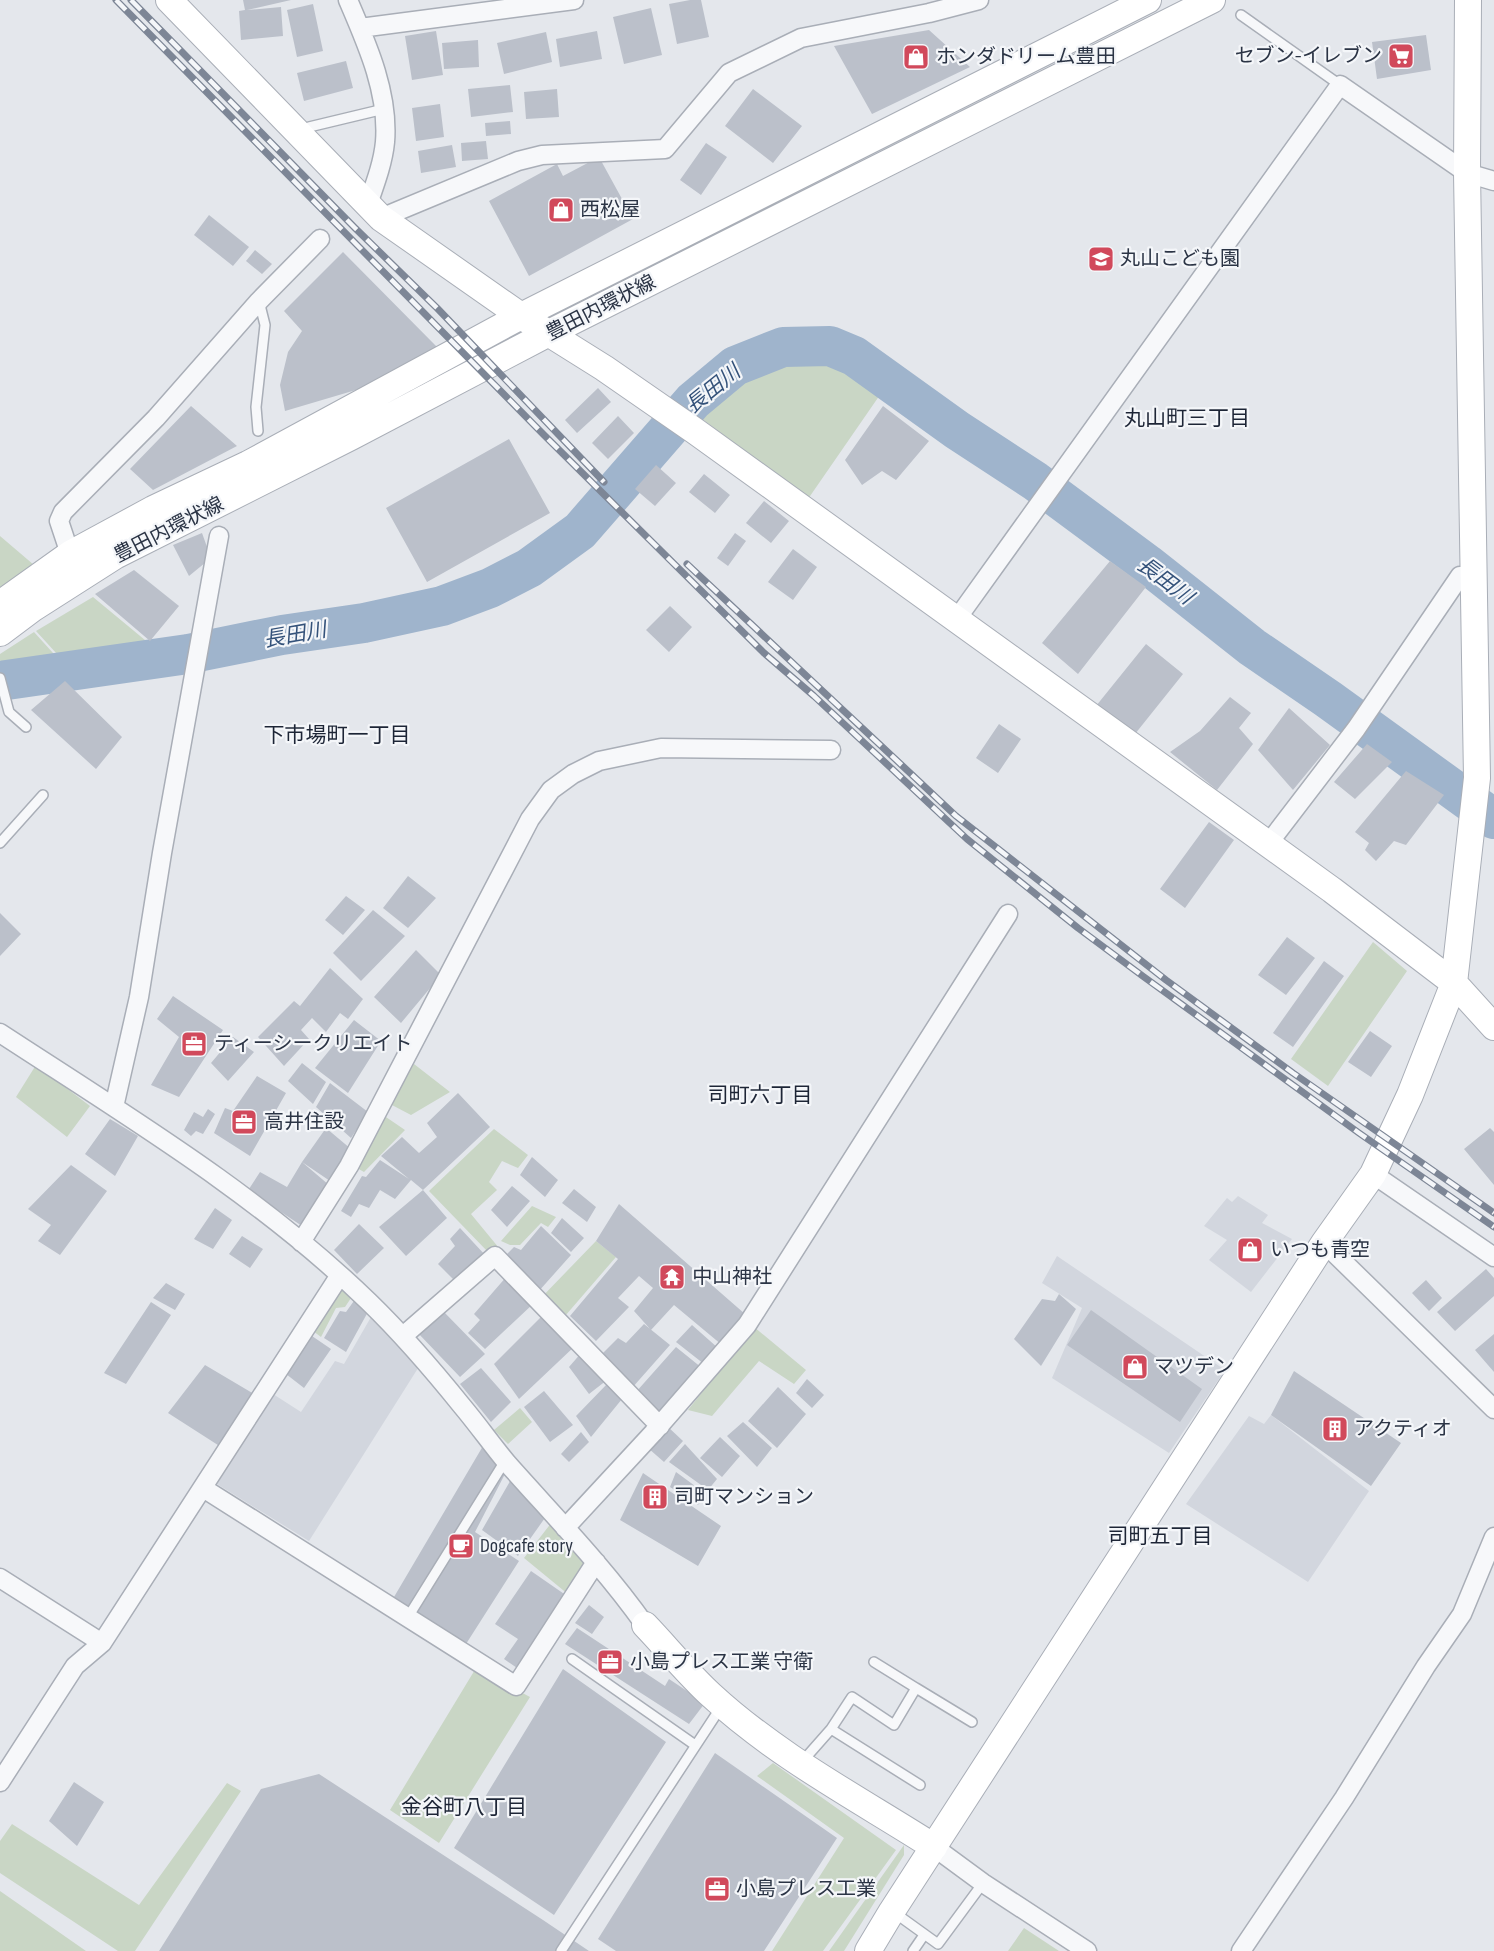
<svg xmlns="http://www.w3.org/2000/svg" width="1494" height="1951" font-family="'Sofia Sans Condensed','Noto Sans JP',sans-serif">
<style>
.built{fill:#d2d6de}
.green{fill:#c9d6c5}
.lines{fill:none;stroke-linecap:round;stroke-linejoin:round}
.river{stroke:#9fb4cc;stroke-width:40}
.building{fill:#bbc0ca}
.lane-casing{stroke:#a9aeb7;stroke-width:12}
.street-casing{stroke:#a9aeb7;stroke-width:21}
.secondary-casing{stroke:#a9aeb7;stroke-width:28}
.lane{stroke:#f7f8fa;stroke-width:9}
.street{stroke:#f7f8fa;stroke-width:18}
.secondary{stroke:#fff;stroke-width:26}
.rail-casing{stroke:#7d8696;stroke-width:7}
.rail{stroke:#f4f6f9;stroke-width:4.5;stroke-dasharray:14;stroke-linecap:butt}
.labels{text-anchor:middle;dominant-baseline:central;stroke-width:4.5;stroke-linejoin:round;paint-order:stroke}
.poi-label{font-size:20px;fill:#2b3445;stroke:#f4f6f9;text-anchor:start}
.street-label{font-size:20px;fill:#2b3445;stroke:#f4f6f9}
.water-label{font-size:21px;font-style:italic;fill:#34527a;stroke:#f4f6f9}
.neighbourhood-label{font-size:21px;fill:#1d2536;stroke:#f4f6f9}
</style>
<rect width="100%" height="100%" fill="#e4e7ec"/>
<path class="built" d="M 1238,1196 L 1268,1215 L 1262,1223 L 1292,1239 L 1251,1292 L 1209,1260 L 1227,1240 L 1204,1226 L 1227,1198 L 1232,1202 Z
M 1057,1256 L 1225,1370 L 1169,1453 L 1052,1378 L 1082,1308 L 1042,1283 Z
M 371,1317 L 420,1365 L 309,1541 L 217,1484 L 273,1394 L 301,1412 L 335,1361 L 344,1364 Z
M 1271,1415 L 1369,1491 L 1308,1582 L 1186,1504 L 1249,1416 L 1264,1424 Z"/>
<path class="green" d="M 834,356 L 884,389 L 808,499 L 697,415 L 740,376 L 794,359 Z
M 0,536 L 34,565 L 0,591 Z
M 93,597 L 151,645 L 67,665 L 36,631 Z
M 34,632 L 63,664 L 5,672 L 0,660 L 0,654 Z
M 1373,942 L 1407,971 L 1328,1086 L 1291,1059 Z
M 414,1064 L 450,1092 L 411,1115 L 390,1104 Z
M 36,1065 L 90,1106 L 67,1137 L 16,1097 Z
M 383,1115 L 405,1130 L 364,1172 L 355,1167 Z
M 494,1129 L 528,1155 L 518,1168 L 502,1161 L 489,1182 L 497,1190 L 471,1214 L 499,1248 L 488,1252 L 429,1191 Z
M 532,1206 L 556,1217 L 548,1227 L 541,1223 L 520,1245 L 510,1245 L 501,1241 Z
M 596,1241 L 616,1257 L 559,1323 L 538,1301 Z
M 343,1285 L 353,1295 L 345,1307 L 336,1308 L 321,1337 L 313,1331 Z
M 754,1327 L 806,1370 L 794,1384 L 759,1361 L 712,1416 L 688,1410 Z
M 520,1408 L 532,1422 L 508,1444 L 494,1430 Z
M 552,1522 L 588,1565 L 569,1595 L 524,1558 Z
M 476,1668 L 530,1697 L 439,1843 L 390,1810 Z
M 773,1763 L 896,1850 L 823,1951 L 772,1951 L 844,1838 L 757,1776 Z
M 227,1783 L 241,1791 L 135,1951 L 118,1951 L 0,1873 L 0,1841 L 12,1824 L 139,1905 Z
M 904,1845 L 904,1855 L 844,1951 L 829,1951 Z
M 0,1891 L 86,1951 L 0,1951 Z
M 1024,1928 L 1059,1951 L 1008,1951 Z"/>
<g class="lines">
<path class="river" d="M 0,681 L 188,654 L 282,635 L 364,623 L 442,606 L 490,588 L 529,568 L 580,531 L 693,401 L 735,366 L 783,347 L 830,346 L 854,356 L 957,430 L 1035,481 L 1147,564 L 1252,647 L 1328,699 L 1494,819"/>
</g>
<path class="building" d="M 243,0 L 291,0 L 247,10 L 281,7 L 283,36 L 241,40 L 239,11 L 245,10 Z
M 690,0 L 701,0 L 709,37 L 677,44 L 669,4 Z
M 313,4 L 323,51 L 297,57 L 287,10 Z
M 651,8 L 662,55 L 624,64 L 613,17 Z
M 929,30 L 970,67 L 872,114 L 834,46 Z
M 436,31 L 443,75 L 412,80 L 405,36 Z
M 597,31 L 602,59 L 560,67 L 556,39 Z
M 546,32 L 552,62 L 504,74 L 497,43 Z
M 1426,35 L 1431,70 L 1377,79 L 1372,42 Z
M 478,40 L 479,67 L 444,69 L 442,43 Z
M 346,61 L 353,88 L 304,101 L 297,73 Z
M 510,85 L 513,112 L 471,117 L 468,89 Z
M 557,89 L 559,117 L 526,119 L 524,92 Z
M 753,89 L 802,126 L 773,163 L 725,126 Z
M 440,104 L 444,137 L 416,141 L 412,108 Z
M 510,121 L 511,134 L 486,136 L 485,123 Z
M 486,141 L 488,159 L 462,161 L 461,143 Z
M 706,143 L 727,157 L 701,195 L 680,180 Z
M 452,145 L 456,167 L 421,173 L 418,151 Z
M 599,157 L 633,219 L 529,276 L 489,201 L 557,164 L 563,176 Z
M 209,215 L 249,247 L 233,266 L 194,235 Z
M 255,250 L 272,264 L 262,274 L 246,261 Z
M 343,252 L 437,347 L 366,387 L 285,411 L 280,385 L 288,352 L 302,331 L 284,311 Z
M 598,388 L 611,402 L 577,433 L 565,420 Z
M 191,406 L 237,446 L 153,490 L 130,469 Z
M 883,406 L 929,441 L 896,480 L 882,471 L 862,485 L 845,460 Z
M 618,416 L 634,433 L 608,459 L 592,443 Z
M 509,439 L 550,513 L 427,582 L 386,508 Z
M 656,465 L 676,483 L 655,506 L 635,489 Z
M 704,474 L 730,495 L 715,513 L 689,492 Z
M 764,501 L 789,521 L 771,543 L 746,523 Z
M 202,533 L 211,558 L 189,576 L 173,545 Z
M 735,533 L 746,541 L 728,566 L 717,558 Z
M 793,549 L 817,567 L 793,600 L 768,582 Z
M 1110,561 L 1146,587 L 1078,674 L 1042,643 Z
M 134,570 L 179,606 L 150,641 L 95,594 Z
M 670,606 L 692,627 L 669,652 L 646,630 Z
M 1146,644 L 1183,674 L 1135,734 L 1096,706 Z
M 65,681 L 122,737 L 96,769 L 31,710 Z
M 1230,697 L 1251,713 L 1239,728 L 1253,744 L 1217,790 L 1170,752 L 1200,731 Z
M 1289,708 L 1330,745 L 1293,790 L 1258,750 Z
M 999,724 L 1021,739 L 998,773 L 976,758 Z
M 1367,744 L 1392,762 L 1355,799 L 1334,782 Z
M 1406,771 L 1444,795 L 1406,845 L 1394,841 L 1376,861 L 1365,850 L 1369,843 L 1355,832 Z
M 1209,822 L 1234,840 L 1185,908 L 1160,889 Z
M 408,876 L 436,898 L 408,928 L 383,908 Z
M 346,896 L 365,910 L 343,935 L 325,920 Z
M 373,910 L 405,936 L 361,981 L 333,953 Z
M 0,913 L 21,934 L 0,956 Z
M 1287,937 L 1315,958 L 1286,995 L 1258,975 Z
M 416,950 L 441,975 L 401,1023 L 374,997 Z
M 1324,961 L 1344,976 L 1293,1047 L 1273,1033 Z
M 330,968 L 363,999 L 348,1019 L 340,1013 L 326,1032 L 312,1018 L 301,1030 L 309,1039 L 284,1066 L 258,1037 L 294,1001 L 300,1006 Z
M 173,996 L 223,1030 L 179,1097 L 151,1085 L 179,1037 L 157,1019 Z
M 354,1020 L 381,1041 L 348,1093 L 315,1068 Z
M 1370,1031 L 1392,1046 L 1371,1077 L 1348,1062 Z
M 233,1037 L 254,1052 L 228,1081 L 211,1063 Z
M 302,1063 L 326,1082 L 313,1104 L 288,1081 Z
M 257,1076 L 286,1093 L 250,1156 L 214,1133 L 225,1108 L 233,1111 Z
M 330,1083 L 368,1112 L 351,1138 L 316,1107 Z
M 458,1093 L 490,1127 L 423,1190 L 411,1180 L 395,1199 L 380,1190 L 369,1208 L 359,1204 L 351,1217 L 341,1211 L 362,1176 L 366,1177 L 380,1160 L 409,1179 L 381,1156 L 402,1137 L 419,1153 L 437,1137 L 427,1123 Z
M 208,1109 L 215,1114 L 203,1134 L 196,1131 L 191,1136 L 184,1130 L 194,1112 L 203,1117 Z
M 110,1119 L 138,1136 L 115,1176 L 85,1154 Z
M 326,1128 L 351,1149 L 330,1181 L 302,1162 L 329,1185 L 302,1226 L 275,1208 L 247,1192 L 260,1172 L 287,1187 L 302,1162 Z
M 1490,1128 L 1494,1132 L 1494,1185 L 1464,1149 Z
M 532,1157 L 558,1180 L 545,1197 L 520,1175 Z
M 71,1165 L 107,1191 L 60,1255 L 38,1241 L 51,1225 L 28,1209 Z
M 512,1186 L 530,1201 L 507,1227 L 491,1210 Z
M 574,1189 L 596,1207 L 587,1222 L 562,1203 Z
M 423,1190 L 447,1218 L 406,1256 L 379,1227 Z
M 619,1204 L 745,1314 L 722,1345 L 674,1305 L 651,1330 L 634,1311 L 653,1288 L 639,1276 L 618,1298 L 629,1307 L 596,1341 L 570,1316 L 618,1259 L 596,1241 Z
M 215,1208 L 232,1220 L 213,1249 L 194,1239 Z
M 562,1218 L 584,1238 L 571,1252 L 551,1233 Z
M 359,1224 L 384,1248 L 357,1274 L 334,1250 Z
M 541,1226 L 571,1255 L 538,1292 L 503,1258 L 514,1247 L 521,1250 Z
M 460,1228 L 486,1256 L 456,1282 L 438,1264 L 455,1246 L 450,1239 Z
M 242,1236 L 263,1249 L 250,1268 L 229,1254 Z
M 1486,1269 L 1494,1278 L 1494,1296 L 1455,1331 L 1437,1312 Z
M 507,1276 L 534,1303 L 485,1349 L 468,1333 L 480,1320 L 474,1314 Z
M 1426,1280 L 1442,1298 L 1429,1311 L 1412,1293 Z
M 166,1283 L 185,1294 L 175,1310 L 153,1298 Z
M 1059,1294 L 1076,1309 L 1041,1366 L 1014,1339 L 1042,1299 L 1055,1301 Z
M 356,1298 L 369,1310 L 346,1352 L 324,1338 L 340,1311 L 346,1312 Z
M 151,1302 L 171,1315 L 126,1384 L 104,1373 Z
M 1091,1310 L 1202,1389 L 1180,1422 L 1067,1345 Z
M 444,1312 L 485,1354 L 460,1377 L 417,1332 Z
M 544,1314 L 576,1345 L 519,1399 L 494,1364 Z
M 644,1324 L 670,1345 L 632,1388 L 600,1356 L 618,1338 L 626,1343 Z
M 692,1325 L 718,1348 L 704,1364 L 676,1342 Z
M 1494,1334 L 1494,1372 L 1475,1350 Z
M 312,1336 L 331,1349 L 304,1388 L 286,1374 Z
M 676,1347 L 702,1368 L 662,1413 L 636,1392 Z
M 582,1352 L 607,1380 L 589,1394 L 569,1367 Z
M 205,1365 L 254,1394 L 221,1447 L 168,1413 Z
M 481,1368 L 511,1402 L 491,1422 L 460,1384 Z
M 1294,1371 L 1401,1443 L 1371,1486 L 1271,1415 Z
M 807,1379 L 824,1395 L 812,1408 L 796,1393 Z
M 608,1383 L 622,1399 L 591,1437 L 576,1416 Z
M 778,1387 L 806,1414 L 777,1448 L 748,1421 Z
M 544,1391 L 573,1425 L 550,1442 L 524,1407 Z
M 743,1422 L 772,1448 L 757,1467 L 727,1436 Z
M 667,1426 L 683,1441 L 664,1462 L 648,1448 Z
M 581,1432 L 589,1442 L 569,1462 L 561,1454 Z
M 720,1437 L 740,1456 L 722,1477 L 700,1458 Z
M 685,1444 L 717,1479 L 708,1490 L 669,1462 Z
M 483,1446 L 506,1472 L 475,1532 L 519,1561 L 466,1644 L 394,1597 Z
M 676,1472 L 706,1494 L 698,1505 L 670,1487 Z
M 643,1473 L 721,1526 L 698,1566 L 620,1520 Z
M 513,1476 L 547,1515 L 518,1556 L 482,1530 Z
M 531,1571 L 570,1598 L 520,1670 L 504,1659 L 518,1639 L 495,1624 Z
M 589,1605 L 604,1617 L 592,1634 L 575,1623 Z
M 577,1628 L 665,1686 L 669,1679 L 705,1703 L 689,1724 L 565,1644 Z
M 563,1669 L 666,1742 L 554,1915 L 454,1848 Z
M 715,1753 L 837,1838 L 764,1951 L 616,1951 L 598,1939 Z
M 319,1774 L 543,1920 L 589,1951 L 159,1951 L 261,1789 Z
M 74,1782 L 104,1802 L 77,1846 L 49,1821 Z"/>
<g class="lines">
<defs>
<path id="lane" d="M 1241,15 L 1340,85
M 309,127 L 384,109
M 258,431 L 256,407 L 265,325 L 259,301
M 0,678 L 9,712 L 26,727
M 0,843 L 43,795
M 408,1617 L 505,1461
M 572,1659 L 695,1745
M 916,1688 L 972,1722
M 831,1729 L 852,1697 L 894,1725 L 916,1688 L 874,1662
M 801,1763 L 831,1729 L 920,1785
M 895,1913 L 938,1944 L 983,1883
M 561,1951 L 721,1707
M 913,1951 L 924,1935"/>
<path id="street" d="M 348,0 C 367,44 389,93 385,142 C 383,163 375,184 368,204
M 360,28 L 574,0
M 381,218 L 518,161 L 542,155 L 665,149 L 729,73 L 801,38 L 929,13 L 979,0
M 70,554 L 59,521 L 63,512 L 156,418 L 259,301 L 320,239
M 956,620 L 1340,85 L 1467,173 L 1494,181
M 1268,844 L 1356,729 L 1460,576 L 1474,577
M 0,1033 C 127,1116 260,1196 369,1302 C 402,1334 433,1370 462,1406 C 478,1425 492,1445 507,1463 C 554,1516 604,1567 645,1625
M 114,1107 L 139,997 L 162,853 L 219,536
M 1373,1174 L 1494,1257
M 301,1242 L 349,1166 L 530,819 L 551,790 L 573,774 L 599,761 L 661,748 L 831,750
M 1324,1243 L 1494,1409
M 403,1336 L 495,1256 L 660,1426
M 203,1488 L 516,1686 L 596,1562
M 565,1528 L 653,1433 L 747,1325 L 1008,914
M 0,1578 L 102,1643
M 0,1782 L 75,1666 L 102,1643 L 340,1275
M 934,1847 L 983,1883 L 1087,1951
M 1241,1951 L 1344,1798 L 1426,1666 L 1462,1614 L 1494,1537"/>
<path id="secondary" d="M 169,0 L 381,218 L 521,316 L 604,368 L 695,431 L 1332,890 L 1454,983 L 1494,1027
M 0,604 L 70,554 L 153,509 L 248,464 L 521,316 L 1148,0
M 0,633 L 32,609 L 115,556 L 351,437 L 549,333 L 1212,0
M 645,1625 C 667,1648 688,1674 711,1695 C 777,1756 859,1799 934,1847
M 868,1951 L 892,1911 L 1324,1243 L 1373,1174 L 1410,1095 L 1454,983 L 1477,778 L 1467,173 L 1468,0"/>
</defs>
<use href="#lane" class="lane-casing"/>
<use href="#street" class="street-casing"/>
<use href="#secondary" class="secondary-casing"/>
<use href="#lane" class="lane"/>
<use href="#street" class="street"/>
<use href="#secondary" class="secondary"/>
<defs>
<path id="rail" d="M 116,0 L 544,435 L 764,653 L 814,696 L 967,839 L 1078,928 L 1144,977 L 1359,1133 L 1494,1227
M 131,0 L 355,228 L 437,308 L 604,482
M 687,564 L 956,816 L 1166,980 L 1293,1073 L 1494,1213"/>
</defs>
<use href="#rail" class="rail-casing"/>
<use href="#rail" class="rail"/>
</g>
<defs>
<symbol id="supermarket-square" viewBox="-11 -11 22 22"><rect x="-9" y="-9" width="18" height="18" rx="4" fill="#d1495b" stroke="#f4f6f9"/><path d="M-6-5.5h2.5l.6 2H6L4.5 2H-2.5L-4.4-4H-6ZM-1.5 3.2a1.3 1.3 0 1 0 .1 0ZM3 3.2a1.3 1.3 0 1 0 .1 0Z" fill="#fff"/></symbol>
<symbol id="shop-square" viewBox="-11 -11 22 22"><rect x="-9" y="-9" width="18" height="18" rx="4" fill="#d1495b" stroke="#f4f6f9"/><path d="M-5-2.5h2.3a2.7 3.5 0 0 1 5.4 0H5L5.5 6h-11ZM-1.5-2.5h3a1.5 2.3 0 0 0-3 0Z" fill="#fff"/></symbol>
<symbol id="school-square" viewBox="-11 -11 22 22"><rect x="-9" y="-9" width="18" height="18" rx="4" fill="#d1495b" stroke="#f4f6f9"/><path d="M0-5L7-2L0 1L-7-2ZM-4 1L0 2.5L4 1V4Q0 6-4 4Z" fill="#fff"/></symbol>
<symbol id="office-square" viewBox="-11 -11 22 22"><rect x="-9" y="-9" width="18" height="18" rx="4" fill="#d1495b" stroke="#f4f6f9"/><path d="M-6-3h4V-5.5h4V-3h4V5H-6ZM-1-4.5V-3h2v-1.5ZM-6 0V1H6V0Z" fill="#fff"/></symbol>
<symbol id="temple-square" viewBox="-11 -11 22 22"><rect x="-9" y="-9" width="18" height="18" rx="4" fill="#d1495b" stroke="#f4f6f9"/><path d="M0-6L5-2H3V0L6.5 2.5H4V6H1.5V3h-3V6H-4V2.5H-6.5L-3 0V-2H-5Z" fill="#fff"/></symbol>
<symbol id="building-square" viewBox="-11 -11 22 22"><rect x="-9" y="-9" width="18" height="18" rx="4" fill="#d1495b" stroke="#f4f6f9"/><path d="M-4-6H4V6H1V3H-1V6H-4ZM-2.5-4.3h1.7v1.8h-1.7ZM.8-4.3h1.7v1.8H.8ZM-2.5-1h1.7V.8h-1.7ZM.8-1h1.7V.8H.8Z" fill="#fff"/></symbol>
<symbol id="cafe-square" viewBox="-11 -11 22 22"><rect x="-9" y="-9" width="18" height="18" rx="4" fill="#d1495b" stroke="#f4f6f9"/><path d="M-5.5-4.5H6V0H3Q3 3.5 0 3.5H-2.5Q-5.5 3.5-5.5 0ZM3-3.2v2h1.7v-2ZM-6 4.5H4V6H-6Z" fill="#fff"/></symbol>
</defs>
<g fill-rule="evenodd">
<use href="#supermarket-square" x="1386" y="41" width="30" height="30"/>
<use href="#shop-square" x="901" y="42" width="30" height="30"/>
<use href="#shop-square" x="546" y="195" width="30" height="30"/>
<use href="#school-square" x="1086" y="244" width="30" height="30"/>
<use href="#office-square" x="179" y="1029" width="30" height="30"/>
<use href="#office-square" x="229" y="1107" width="30" height="30"/>
<use href="#shop-square" x="1235" y="1235" width="30" height="30"/>
<use href="#temple-square" x="657" y="1262" width="30" height="30"/>
<use href="#shop-square" x="1120" y="1352" width="30" height="30"/>
<use href="#building-square" x="1320" y="1414" width="30" height="30"/>
<use href="#building-square" x="640" y="1482" width="30" height="30"/>
<use href="#cafe-square" x="446" y="1531" width="30" height="30"/>
<use href="#office-square" x="595" y="1647" width="30" height="30"/>
<use href="#office-square" x="702" y="1874" width="30" height="30"/>
</g>
<g class="labels">
<g class="poi-label">
<text x="1382" y="56" text-anchor="end">セブン-イレブン</text>
<text x="936" y="57">ホンダドリーム豊田</text>
<text x="580" y="210">西松屋</text>
<text x="1120" y="259">丸山こども園</text>
<text x="214" y="1044">ティーシークリエイト</text>
<text x="264" y="1122">高井住設</text>
<text x="1270" y="1250">いつも青空</text>
<text x="692" y="1277">中山神社</text>
<text x="1154" y="1367">マツデン</text>
<text x="1354" y="1429">アクティオ</text>
<text x="674" y="1497">司町マンション</text>
<text x="480" y="1546">Dogcafe story</text>
<text x="630" y="1662">小島プレス工業 守衛</text>
<text x="736" y="1889">小島プレス工業</text>
</g>
<g class="street-label">
<text transform="translate(601 308) rotate(-27)">豊田内環状線</text>
<text transform="translate(169 530) rotate(-27)">豊田内環状線</text>
</g>
<g class="water-label">
<text transform="translate(713 389) rotate(-39)">長田川</text>
<text transform="translate(1165 581) rotate(37)">長田川</text>
<text transform="translate(295 635) rotate(-10)">長田川</text>
</g>
<g class="neighbourhood-label">
<text x="1187" y="418">丸山町三丁目</text>
<text x="337" y="735">下市場町一丁目</text>
<text x="760" y="1095">司町六丁目</text>
<text x="1160" y="1536">司町五丁目</text>
<text x="464" y="1807">金谷町八丁目</text>
</g>
</g>
</svg>
